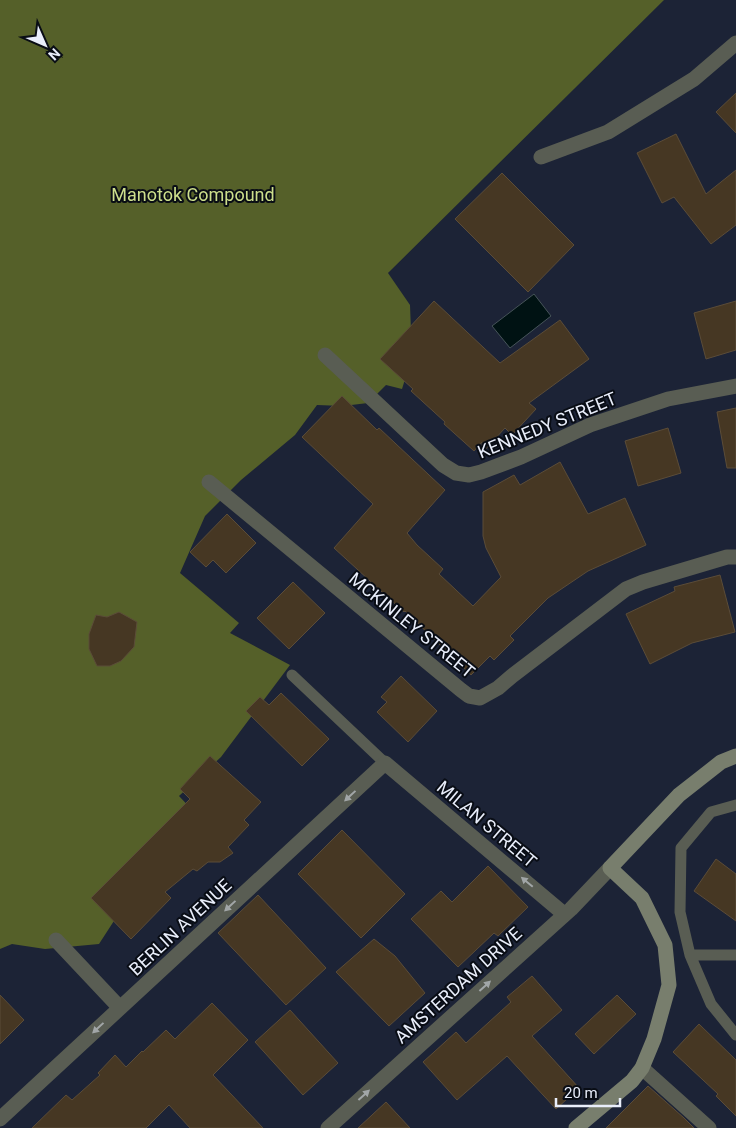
<svg xmlns="http://www.w3.org/2000/svg" width="736" height="1128" font-family="Roboto,sans-serif">
<style>
.forest{fill:#556029}
.water{fill:#001213;stroke:#465459}
.building{fill:#463723;stroke:#5b4c38}
.lines{fill:none;stroke-linecap:round;stroke-linejoin:round}
.lane{stroke:#595d53;stroke-width:11}
.street{stroke:#595d53;stroke-width:15}
.secondary{stroke:#787e6d;stroke-width:15}
.oneway{fill:#a1a6a7}
.labels{text-anchor:middle;dominant-baseline:central;stroke-width:4;stroke-linejoin:round;paint-order:stroke}
.park-label{font-size:18px;fill:#cddf8c;stroke:#090d15}
.street-label{font-size:18px;fill:#e9eefb;stroke:#090d15}
</style>
<rect width="100%" height="100%" fill="#1c2336"/>
<path class="forest" d="M 0,0 L 664,0 L 388,273 L 410,305 L 412,357 L 402,389 L 386,385 L 368,403 L 343,406 L 317,405 L 295,435 L 241,480 L 205,516 L 180,573 L 239,623 L 230,633 L 290,665 L 221,757 L 179,796 L 197,815 L 145,873 L 99,944 L 45,949 L 12,944 L 0,949 Z"/>
<path class="water" d="M 534,294 L 551,316 L 510,348 L 492,326 Z"/>
<path class="building" d="M 736,93 L 736,133 L 716,112 Z
M 676,134 L 706,194 L 736,170 L 736,225 L 711,244 L 674,197 L 662,203 L 637,153 Z
M 502,173 L 574,245 L 528,292 L 455,219 Z
M 434,301 L 500,363 L 560,320 L 589,359 L 529,403 L 536,409 L 512,435 L 505,428 L 482,453 L 482,442 L 474,451 L 444,424 L 445,422 L 411,391 L 413,389 L 380,359 Z
M 736,301 L 736,350 L 706,359 L 694,313 Z
M 342,396 L 377,430 L 379,428 L 445,490 L 407,533 L 417,545 L 443,569 L 439,574 L 473,606 L 501,577 L 486,548 L 483,536 L 483,492 L 514,475 L 520,485 L 560,462 L 588,514 L 625,498 L 646,545 L 588,571 L 548,598 L 510,636 L 514,640 L 494,660 L 490,656 L 471,675 L 405,611 L 404,612 L 334,548 L 373,504 L 302,437 Z
M 736,408 L 736,468 L 727,468 L 717,412 Z
M 668,428 L 681,473 L 638,486 L 625,441 Z
M 227,514 L 256,543 L 226,573 L 213,560 L 206,567 L 190,552 Z
M 720,575 L 735,632 L 692,643 L 650,664 L 626,614 L 675,591 L 674,587 Z
M 293,582 L 325,613 L 289,649 L 257,618 Z
M 119,612 L 137,622 L 134,647 L 121,661 L 110,666 L 97,666 L 89,649 L 89,634 L 96,615 L 107,617 Z
M 401,676 L 437,711 L 408,742 L 377,712 L 387,702 L 381,697 Z
M 281,693 L 329,739 L 302,766 L 246,711 L 260,697 L 269,705 Z
M 210,756 L 261,802 L 244,820 L 249,825 L 228,847 L 233,853 L 220,862 L 208,862 L 197,871 L 193,869 L 165,892 L 171,898 L 131,939 L 91,898 L 190,799 L 180,789 Z
M 342,830 L 405,894 L 361,938 L 298,874 Z
M 716,859 L 736,874 L 736,921 L 694,891 Z
M 488,866 L 528,907 L 498,936 L 494,933 L 458,967 L 411,919 L 441,891 L 452,902 Z
M 258,895 L 326,968 L 286,1005 L 218,933 Z
M 374,939 L 395,956 L 425,993 L 389,1026 L 336,972 Z
M 532,976 L 562,1010 L 532,1036 L 579,1088 L 556,1109 L 507,1056 L 457,1100 L 423,1062 L 456,1032 L 466,1043 L 511,1002 L 507,997 Z
M 0,995 L 24,1020 L 0,1044 Z
M 617,995 L 636,1014 L 594,1054 L 575,1034 Z
M 212,1003 L 248,1040 L 213,1075 L 263,1128 L 190,1128 L 169,1105 L 146,1128 L 32,1128 L 66,1095 L 72,1100 L 100,1075 L 98,1073 L 115,1055 L 126,1067 L 142,1051 L 143,1052 L 166,1030 L 175,1039 Z
M 290,1010 L 338,1063 L 303,1095 L 255,1042 Z
M 699,1024 L 736,1060 L 736,1116 L 716,1096 L 718,1094 L 673,1052 Z
M 648,1086 L 684,1118 L 694,1128 L 606,1128 Z
M 386,1102 L 410,1128 L 358,1128 Z"/>
<g class="lines">
<path class="lane" d="M 292,675 L 385,763
M 736,805 L 711,812 L 681,848 L 680,912 L 690,955 L 711,1004 L 736,1035
M 690,955 L 736,955"/>
<path class="street" d="M 541,157 L 608,132 L 694,79 L 736,43
M 325,355 L 443,465 L 456,473 L 469,475 L 481,472 L 521,457 L 590,425 L 668,399 L 736,386
M 209,482 L 461,690 L 469,696 L 480,698 L 498,688 L 512,676 L 626,589 L 643,582 L 727,557 L 736,557
M 56,940 L 120,1008
M 642,1068 L 709,1128
M 0,1119 L 385,763 L 564,914
M 328,1128 L 571,909 L 610,868"/>
<path class="secondary" d="M 576,1128 L 632,1081 L 642,1068 L 654,1039 L 669,985 L 665,945 L 642,898 L 610,868 L 679,795 L 721,762 L 736,756"/>
</g>
<defs><path id="oneway-solid" d="M-6-.8H1V-3.2L6.5 0L1 3.2V.8H-6Z" transform="scale(1.25)"/></defs>
<g class="oneway">
<use href="#oneway-solid" transform="translate(350 796) rotate(137)"/>
<use href="#oneway-solid" transform="translate(527 882) rotate(-140)"/>
<use href="#oneway-solid" transform="translate(230 906) rotate(137)"/>
<use href="#oneway-solid" transform="translate(485 986) rotate(-42)"/>
<use href="#oneway-solid" transform="translate(98 1028) rotate(137)"/>
<use href="#oneway-solid" transform="translate(364 1095) rotate(-42)"/>
</g>
<g class="labels">
<g class="park-label">
<text x="193" y="194">Manotok Compound</text>
</g>
<g class="street-label">
<text transform="translate(547 425) rotate(-22)">KENNEDY STREET</text>
<text transform="translate(412 625) rotate(39)">MCKINLEY STREET</text>
<text transform="translate(487 824) rotate(40)">MILAN STREET</text>
<text transform="translate(180 927) rotate(-43)">BERLIN AVENUE</text>
<text transform="translate(458 985) rotate(-42)">AMSTERDAM DRIVE</text>
</g>
</g>
<g transform="translate(45 45) rotate(135)" stroke="#090d15" stroke-width="4" paint-order="stroke">
<path d="M0-4L9 19L0 12L-9 19Z" fill="#e9eefb"/>
<text y="-8" font-size="14" font-weight="bold" text-anchor="middle" fill="#e9eefb">N</text>
</g>
<path d="M556 1098v8h64v-8" fill="none" stroke="#e9eefb" stroke-width="2.5"/>
<text x="564" y="1098" font-size="15" fill="#e9eefb" stroke="#090d15" stroke-width="4" paint-order="stroke">20 m</text>
</svg>
